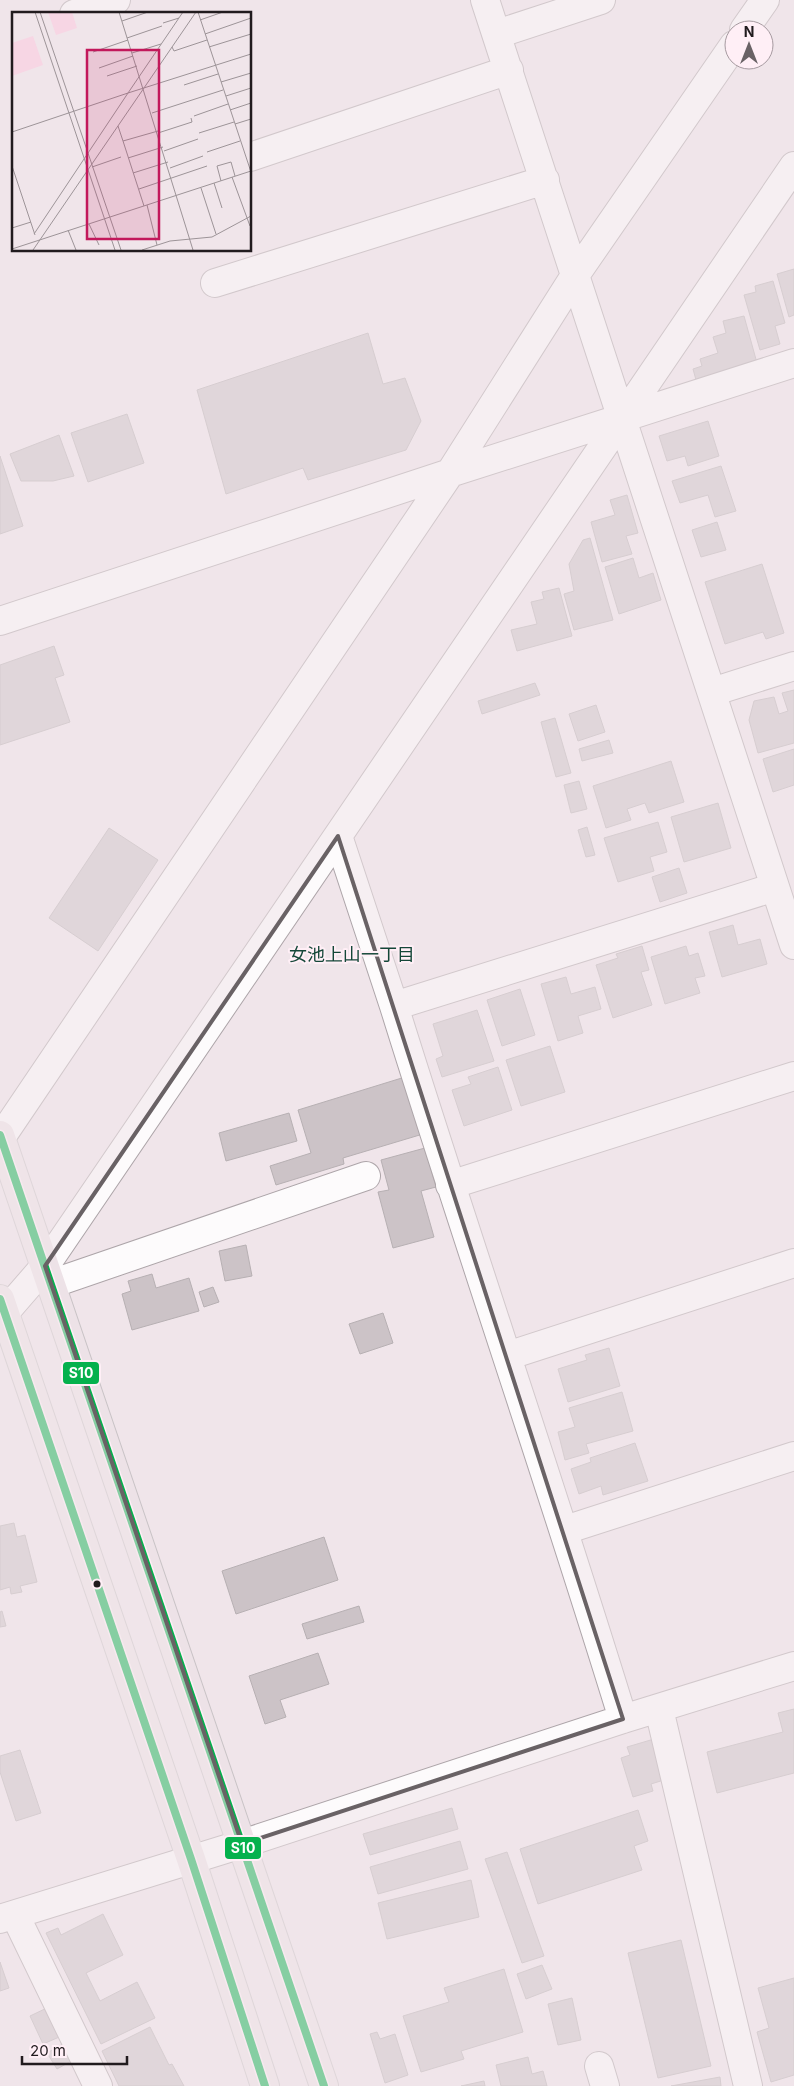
<svg xmlns="http://www.w3.org/2000/svg" width="794" height="2086" font-family="Inter,'Noto Sans JP',sans-serif">
<style>
.building{fill:#ccc3c7;stroke:#b7b0b3}
.lines{fill:none;stroke-linecap:round;stroke-linejoin:round}
.minor-casing{stroke:#ada5a9;stroke-width:30}
.primary-casing{stroke:#c9c3c6;stroke-width:30}
.minor{stroke:#fdfbfc;stroke-width:28}
.primary{stroke:#ede2e7;stroke-width:28}
.bus-1-casing{stroke:#ffeff6;stroke-width:11}
.bus-1{stroke:#05b14d;stroke-width:8}
.marked{fill:none;stroke:#696265;stroke-width:4;stroke-linejoin:round}
.bus-dot{fill:#211b1e;stroke:#ffeff6;stroke-width:2}
.labels{text-anchor:middle;dominant-baseline:central;stroke-width:4;stroke-linejoin:round;paint-order:stroke}
.neighbourhood-label{font-size:18px;fill:#144738;stroke:#ffeff6}
.inset-road{fill:none;stroke:#9d9498;stroke-width:1}
.view{fill:#c2185b;fill-opacity:0.15;stroke:#c2185b;stroke-width:2.5}
.inset-edge{fill:none;stroke:#211b1e;stroke-width:2.5}
.line-badge{stroke:#ffeff6;stroke-width:2}
.badge-label{font-size:14px;text-anchor:middle;font-weight:bold;fill:#fff}
</style>
<rect width="100%" height="100%" fill="#f0e5ea"/>
<path class="building" d="M 794,269 L 794,315 L 789,317 L 777,274 Z
M 773,281 L 785,323 L 775,326 L 780,344 L 760,350 L 744,295 L 756,292 L 755,286 Z
M 744,316 L 757,363 L 696,380 L 693,369 L 702,366 L 700,359 L 718,353 L 713,337 L 726,333 L 723,321 Z
M 368,333 L 383,384 L 405,378 L 421,421 L 406,450 L 308,480 L 303,468 L 226,494 L 197,390 Z
M 127,414 L 144,463 L 88,482 L 71,433 Z
M 708,421 L 719,456 L 688,466 L 685,456 L 667,461 L 659,436 Z
M 59,435 L 74,476 L 53,481 L 21,481 L 10,454 Z
M 0,456 L 23,526 L 0,534 Z
M 721,466 L 736,511 L 715,517 L 708,495 L 680,503 L 672,481 Z
M 627,495 L 638,533 L 626,536 L 632,554 L 602,562 L 591,522 L 615,515 L 610,500 Z
M 717,522 L 726,550 L 701,557 L 692,530 Z
M 590,538 L 613,620 L 574,630 L 564,594 L 574,591 L 569,564 L 583,540 Z
M 633,558 L 639,578 L 653,573 L 661,600 L 619,614 L 605,567 Z
M 762,564 L 784,633 L 766,639 L 763,632 L 725,644 L 705,582 Z
M 559,588 L 572,636 L 517,651 L 511,630 L 537,624 L 531,602 L 544,599 L 542,592 Z
M 54,646 L 64,675 L 55,678 L 70,722 L 0,745 L 0,665 Z
M 535,683 L 540,695 L 482,714 L 478,701 Z
M 794,690 L 794,743 L 758,753 L 749,720 L 754,701 L 774,697 L 779,714 L 788,711 L 782,693 Z
M 596,705 L 605,732 L 578,741 L 569,714 Z
M 555,718 L 571,773 L 556,777 L 541,722 Z
M 609,740 L 613,753 L 582,761 L 579,749 Z
M 794,749 L 794,785 L 773,792 L 763,759 Z
M 671,761 L 684,802 L 649,813 L 645,803 L 627,809 L 631,820 L 606,828 L 593,786 Z
M 579,781 L 587,809 L 571,813 L 564,785 Z
M 718,803 L 731,848 L 684,862 L 671,817 Z
M 658,822 L 667,852 L 650,857 L 654,871 L 618,882 L 604,838 Z
M 587,827 L 595,855 L 586,857 L 578,830 Z
M 109,828 L 158,860 L 98,951 L 49,918 Z
M 679,868 L 687,893 L 660,902 L 652,877 Z
M 733,925 L 738,945 L 760,939 L 767,964 L 722,977 L 709,932 Z
M 642,946 L 649,970 L 641,972 L 652,1005 L 613,1018 L 596,965 L 618,958 L 616,954 Z
M 686,946 L 689,956 L 698,953 L 705,976 L 695,978 L 700,993 L 665,1004 L 651,957 Z
M 566,977 L 571,994 L 595,987 L 601,1009 L 578,1016 L 583,1033 L 558,1041 L 541,984 Z
M 520,989 L 535,1035 L 502,1046 L 487,1000 Z
M 477,1010 L 494,1061 L 442,1077 L 436,1059 L 443,1056 L 433,1024 Z
M 550,1046 L 565,1092 L 521,1106 L 506,1060 Z
M 498,1067 L 512,1110 L 464,1126 L 452,1090 L 471,1084 L 468,1077 Z
M 405,1077 L 423,1134 L 343,1158 L 344,1164 L 276,1185 L 270,1166 L 311,1153 L 298,1110 Z
M 289,1113 L 297,1141 L 226,1161 L 219,1133 Z
M 425,1148 L 436,1187 L 421,1191 L 434,1237 L 393,1248 L 378,1192 L 389,1190 L 381,1160 Z
M 246,1245 L 252,1276 L 225,1281 L 219,1251 Z
M 152,1274 L 156,1288 L 189,1278 L 199,1311 L 132,1330 L 122,1294 L 131,1291 L 128,1281 Z
M 213,1287 L 219,1302 L 204,1307 L 199,1292 Z
M 383,1313 L 393,1343 L 360,1354 L 349,1324 Z
M 609,1348 L 620,1386 L 568,1402 L 558,1369 L 587,1360 L 585,1355 Z
M 622,1392 L 633,1431 L 586,1444 L 589,1453 L 565,1460 L 558,1432 L 575,1427 L 569,1408 Z
M 635,1443 L 648,1481 L 603,1495 L 601,1486 L 579,1494 L 571,1469 L 591,1462 L 590,1458 Z
M 14,1523 L 17,1537 L 25,1535 L 37,1582 L 20,1586 L 22,1592 L 11,1594 L 10,1587 L 0,1590 L 0,1526 Z
M 324,1537 L 338,1580 L 236,1614 L 222,1571 Z
M 359,1606 L 364,1622 L 307,1639 L 302,1624 Z
M 2,1611 L 6,1626 L 0,1627 L 0,1612 Z
M 318,1653 L 329,1684 L 280,1700 L 286,1717 L 265,1724 L 249,1676 Z
M 794,1709 L 794,1773 L 717,1793 L 707,1752 L 783,1732 L 778,1713 Z
M 654,1739 L 667,1779 L 651,1784 L 653,1791 L 633,1797 L 621,1758 L 630,1755 L 627,1747 Z
M 20,1750 L 41,1813 L 16,1821 L 0,1772 L 0,1756 Z
M 452,1808 L 458,1829 L 370,1855 L 363,1834 Z
M 638,1810 L 648,1841 L 634,1846 L 642,1870 L 538,1904 L 520,1849 Z
M 460,1841 L 468,1869 L 378,1894 L 370,1867 Z
M 507,1852 L 544,1956 L 522,1963 L 485,1859 Z
M 471,1880 L 479,1917 L 387,1939 L 378,1903 Z
M 103,1914 L 123,1955 L 86,1973 L 100,2001 L 137,1982 L 155,2018 L 101,2044 L 46,1933 L 58,1928 L 61,1935 Z
M 681,1940 L 711,2066 L 658,2078 L 628,1953 Z
M 0,1962 L 9,1988 L 0,1991 Z
M 542,1965 L 552,1989 L 526,1999 L 517,1974 Z
M 504,1969 L 523,2032 L 461,2051 L 464,2059 L 421,2072 L 403,2016 L 449,2002 L 444,1988 Z
M 794,1978 L 794,2075 L 771,2082 L 757,2032 L 769,2028 L 758,1988 Z
M 572,1998 L 581,2040 L 558,2045 L 548,2004 Z
M 51,2006 L 64,2035 L 43,2044 L 30,2016 Z
M 150,2027 L 169,2065 L 172,2064 L 184,2086 L 119,2086 L 102,2051 Z
M 377,2032 L 380,2039 L 395,2034 L 408,2075 L 385,2083 L 370,2034 Z
M 68,2041 L 77,2058 L 57,2069 L 47,2053 Z
M 528,2057 L 532,2074 L 543,2071 L 547,2086 L 501,2086 L 496,2065 Z
M 720,2077 L 721,2086 L 671,2086 Z
M 484,2081 L 485,2086 L 461,2086 Z"/>
<g class="lines">
<defs>
<path id="minor" d="M 485,0 L 794,945
M 74,14 L 116,0
M 744,30 L 765,0
M 497,34 L 601,0
M 250,157 L 509,70
M 215,283 L 545,180
M 0,621 L 450,473 L 576,274 L 734,45
M 712,692 L 794,666
M 338,836 L 394,1006
M 0,1139 L 450,473 L 794,363
M 450,1185 L 794,1076
M 51,1284 L 366,1176
M 0,1318 L 45,1266 L 794,166
M 507,1356 L 794,1263
M 565,1530 L 794,1456
M 659,1709 L 748,2086
M 623,1719 C 550,1481 468,1244 394,1006 L 775,887
M 15,1915 L 98,2086
M 0,1919 L 242,1844 L 623,1719 L 794,1666
M 599,2066 L 605,2086"/>
<path id="primary" d="M 0,1135 L 324,2086
M 0,1299 L 191,1859 L 265,2086"/>
</defs>
<use href="#minor" class="minor-casing"/>
<use href="#primary" class="primary-casing"/>
<use href="#minor" class="minor"/>
<use href="#primary" class="primary"/>
<defs>
<path id="bus-1" d="M 0,1135 L 324,2086
M 0,1299 L 191,1859 L 265,2086"/>
</defs>
<use href="#bus-1" class="bus-1-casing"/>
<use href="#bus-1" class="bus-1"/>
</g>
<path d="M0 0H794V2086H0ZM 338,836 L 623,1719 L 242,1844 L 45,1266 Z" fill="#f0e5ea" fill-opacity=".55" fill-rule="evenodd"/>
<path class="marked" d="M 338,836 L 623,1719 L 242,1844 L 45,1266 Z"/>
<circle class="bus-dot" cx="97" cy="1584" r="4.5"/>
<g class="labels">
<g class="neighbourhood-label">
<text x="352" y="954">女池上山一丁目</text>
</g>
</g>
<g transform="translate(12 12)">
<rect width="239" height="239" fill="#f0e5ea"/>
<path d="M 36,0 L 60,0 L 65,16 L 44,23 ZM 21,24 L 31,53 L 0,64 L 0,31 Z" fill="#f7d6e4"/>
<path class="inset-road" d="M 23,0 L 103,238M 28,0 L 109,238M 107,0 L 181,238M 186,0 L 239,160M 188,8 L 211,0M 110,9 L 136,0M 151,11 L 167,6M 193,22 L 239,6M 115,26 L 150,14M 160,35 L 162,39 L 195,28M 197,35 L 239,22M 81,40 L 116,28M 120,41 L 149,32M 87,56 L 121,44M 95,64 L 125,54M 209,70 L 239,61M 172,73 L 206,62M 214,84 L 239,76M 218,98 L 239,91M 140,101 L 211,78M 182,104 L 216,92M 223,112 L 239,107M 106,114 L 111,129M 0,120 L 116,81 L 171,0M 146,121 L 180,110 L 179,106M 187,121 L 222,110M 152,139 L 186,127M 195,140 L 228,129M 116,146 L 151,135M 0,154 L 23,223M 80,155 L 109,145M 158,156 L 191,144M 121,161 L 156,150M 220,165 L 238,214M 209,169 L 205,154 L 219,150 L 223,164M 202,171 L 210,196M 189,176 L 204,222M 127,177 L 195,154M 135,193 L 145,233M 132,194 L 111,129 L 146,119M 77,212 L 87,233M 0,216 L 19,210M 56,218 L 64,238M 22,222 L 116,81 L 239,42M 0,237 L 239,159M 21,238 L 184,0M 130,238 L 158,229 L 200,225 L 239,204"/>
<path class="view" d="M 75,38 L 147,38 L 147,227 L 75,227 Z"/>
<rect width="239" height="239" class="inset-edge"/>
</g>
<g class="line-badge">
<rect x="62" y="1361" width="38" height="24" rx="5" fill="#05b14d"/>
<rect x="224" y="1836" width="38" height="24" rx="5" fill="#05b14d"/>
</g>
<g class="badge-label">
<text x="81" y="1378">S10</text>
<text x="243" y="1853">S10</text>
</g>
<g transform="translate(749 45)"><circle r="24" fill="#ffeff6" stroke="#a69aa0"/>
<path d="M0-4L9 19L0 12L-9 19Z" fill="#696265"/>
<text y="-8" font-size="14" font-weight="bold" text-anchor="middle" fill="#211b1e">N</text>
</g>
<path d="M22 2056v8h105v-8" fill="none" stroke="#211b1e" stroke-width="2.5"/>
<text x="30" y="2056" font-size="15" fill="#211b1e" stroke="#ffeff6" stroke-width="4" paint-order="stroke">20 m</text>
</svg>
